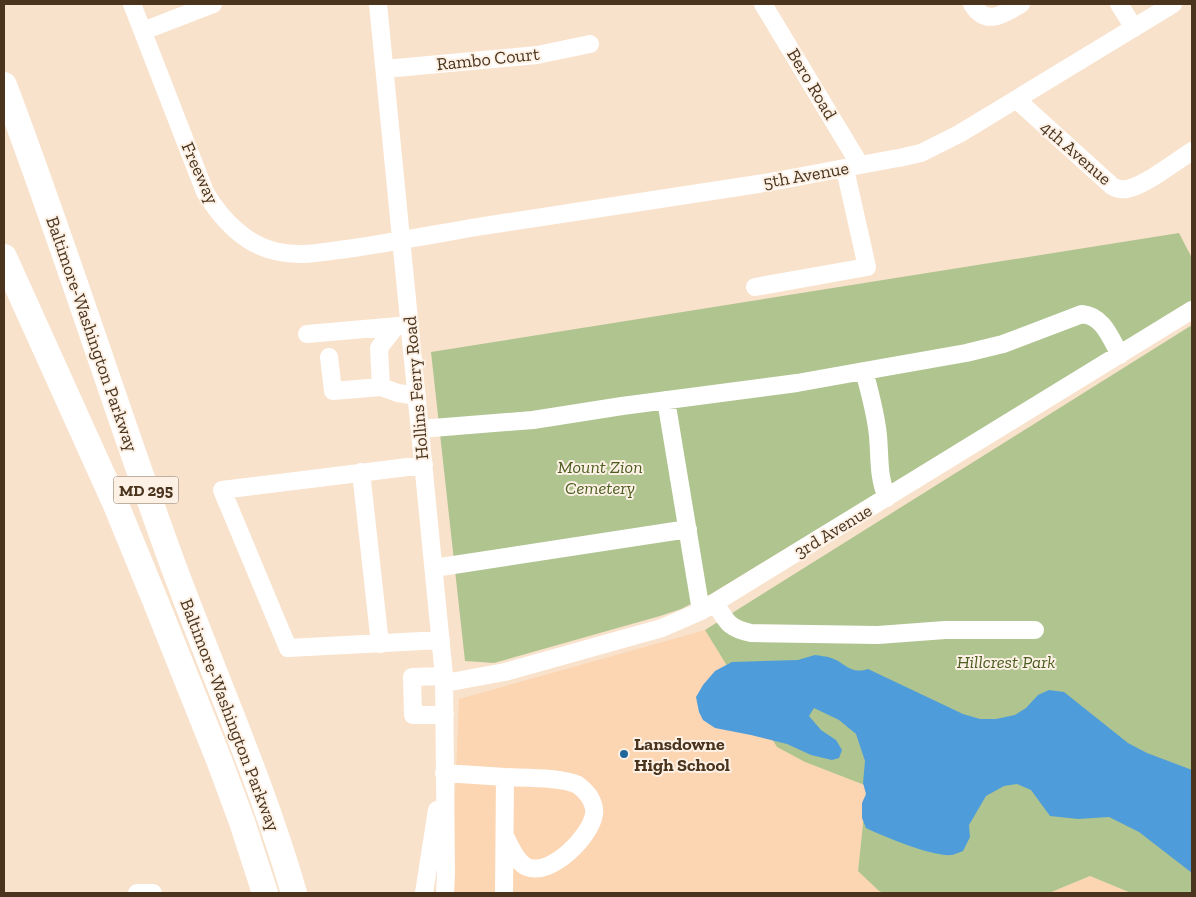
<svg xmlns="http://www.w3.org/2000/svg" width="1196" height="897" font-family="'Zilla Slab',serif">
<style>
.built{fill:#fcd6b2}
.green{fill:#b0c490}
.water{fill:#4e9dda}
.lines{fill:none;stroke-linecap:round;stroke-linejoin:round}
.minor{stroke:#fff;stroke-width:18}
.highway{stroke:#fff;stroke-width:26}
.poi-dot{fill:#1f679b;stroke:#fdf1e6;stroke-width:2}
.labels{text-anchor:middle;dominant-baseline:central;stroke-width:4;stroke-linejoin:round;paint-order:stroke}
.shield{fill:#fdf1e6;stroke:#806d59;stroke-width:1}
.shield-label{font-size:16px;font-weight:bold;fill:#4a341d}
.street-label{font-size:18px;fill:#4a341d;stroke:#fdf1e6}
.park-label{font-size:18px;font-style:italic;fill:#4b5e20;stroke:#fdf1e6}
.poi-label{font-size:18px;font-weight:bold;fill:#4a341d;stroke:#fdf1e6;text-anchor:start}
</style>
<rect width="100%" height="100%" fill="#f9e2cc"/>
<path class="built" d="M 705,630 L 777,747 L 805,762 L 867,786 L 858,870 L 879,891 L 884,893 L 451,893 L 459,699 Z
M 1090,876 L 1131,893 L 1049,893 Z"/>
<path class="green" d="M 1179,233 L 1192,258 L 1192,301 L 711,594 L 681,609 L 660,616 L 494,663 L 465,661 L 431,352 Z
M 1192,325 L 1192,893 L 1131,893 L 1090,876 L 1049,893 L 884,893 L 879,891 L 858,871 L 867,786 L 805,762 L 777,747 L 705,630 Z"/>
<path class="water" d="M 815,655 C 820,656 826,656 831,658 C 845,662 849,675 868,669 L 963,714 L 980,719 L 996,719 L 1015,715 L 1026,708 L 1038,695 L 1049,690 L 1064,692 L 1128,743 L 1147,753 L 1192,770 L 1192,873 L 1139,832 L 1109,817 L 1078,819 L 1050,816 L 1031,790 L 1017,784 L 1004,786 L 986,796 L 969,825 L 970,837 L 963,851 C 960,852 956,854 952,855 C 932,857 885,837 866,828 L 862,818 L 862,803 L 866,794 L 863,783 L 865,761 L 856,734 L 839,720 L 814,708 L 809,716 L 821,730 L 836,740 L 842,750 L 839,758 L 832,760 L 811,755 L 787,744 L 751,735 L 715,728 L 703,720 L 699,712 L 696,697 L 703,685 L 715,671 L 732,662 L 798,660 Z"/>
<g class="lines">
<path class="minor" d="M 132,4 L 205,192 C 221,219 246,246 279,252 C 304,257 329,251 354,248 C 395,242 436,234 477,227 C 571,212 664,199 758,184 C 805,176 852,166 899,158 L 921,153 L 959,134 L 1173,4
M 378,4 L 444,676 L 446,874 L 445,893
M 763,4 L 860,165
M 972,4 C 986,27 1004,14 1021,4
M 1119,4 L 1134,28
M 143,31 L 213,4
M 385,69 L 537,55 L 590,44
M 1017,100 L 1112,186 C 1117,189 1121,190 1127,189 C 1146,185 1175,162 1192,151
M 755,287 L 867,267 L 845,169
M 307,334 L 410,325
M 329,357 L 333,391 L 381,387 L 398,393 L 417,396
M 864,371 C 870,393 876,414 878,436 C 880,458 878,477 887,498
M 381,387 L 379,348 L 396,326
M 666,400 L 701,611
M 420,429 L 533,420 L 622,406 L 797,383 L 864,371 L 966,353 L 1003,344 L 1082,314 C 1103,316 1110,337 1120,355
M 424,465 L 222,490 L 288,648 L 441,640
M 361,472 L 380,644
M 434,568 L 688,529
M 715,603 C 727,622 728,628 751,633 L 878,635 L 945,630 L 1035,630
M 444,676 L 412,677 L 413,715 L 445,715
M 445,683 L 505,672 L 662,628 L 701,611 L 1192,310
M 444,773 L 505,777
M 137,893 L 153,893
M 424,893 L 437,810
M 504,893 L 505,777 C 525,778 561,777 578,785 C 582,788 586,792 589,796 C 592,801 595,808 594,814 C 591,836 551,877 527,867 C 516,862 510,846 505,836"/>
<path class="highway" d="M 4,85 C 63,241 113,400 170,557 C 211,669 261,779 294,893
M 4,257 L 116,505 L 155,600 L 219,760 L 242,822 L 265,893"/>
</g>
<circle class="poi-dot" cx="624" cy="754" r="5"/>
<g class="labels">
<rect class="shield" x="113.5" y="476.5" width="65" height="27" rx="4"/>
<g class="shield-label">
<text x="146" y="490">MD 295</text>
</g>
<g class="street-label">
<text transform="translate(488 59) rotate(-6)">Rambo Court</text>
<text transform="translate(812 84) rotate(59)">Bero Road</text>
<text transform="translate(1076 153) rotate(41)">4th Avenue</text>
<text transform="translate(200 173) rotate(66)">Freeway</text>
<text transform="translate(806 175) rotate(-10)">5th Avenue</text>
<text transform="translate(92 334) rotate(71)">Baltimore-Washington Parkway</text>
<text transform="translate(416 388) rotate(-95)">Hollins Ferry Road</text>
<text transform="translate(833 531) rotate(-31)">3rd Avenue</text>
<text transform="translate(230 715) rotate(69)">Baltimore-Washington Parkway</text>
</g>
<g class="park-label">
<text x="600" y="467">Mount Zion<tspan x="600" dy="21">Cemetery</tspan></text>
<text x="1006" y="662">Hillcrest Park</text>
</g>
<g class="poi-label">
<text x="634" y="744">Lansdowne<tspan x="634" dy="21">High School</tspan></text>
</g>
</g>
<rect width="1196" height="897" fill="none" stroke="#4a341d" stroke-width="10"/>
</svg>
